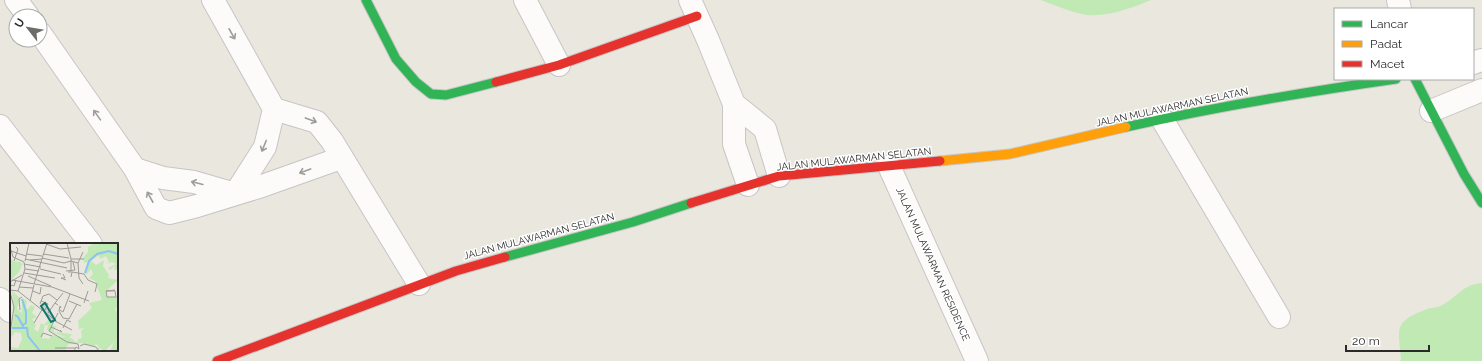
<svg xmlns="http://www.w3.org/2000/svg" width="1482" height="361" font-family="Raleway,sans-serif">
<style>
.green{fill:#c0e9b4}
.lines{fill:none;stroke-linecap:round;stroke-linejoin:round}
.street-casing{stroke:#c7c5c5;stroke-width:24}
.fast-casing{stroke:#c7c5c5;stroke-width:11}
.slow-casing{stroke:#c7c5c5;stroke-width:11}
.jam-casing{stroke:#c7c5c5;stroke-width:11}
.street{stroke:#fcfbfa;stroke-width:22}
.fast{stroke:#30b455;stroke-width:9}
.slow{stroke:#ff9f0a;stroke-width:9}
.jam{stroke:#e5322d;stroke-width:9}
.oneway{stroke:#9e9d9c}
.labels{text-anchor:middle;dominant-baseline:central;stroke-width:3;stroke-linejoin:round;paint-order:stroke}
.street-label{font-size:10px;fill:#2a2a2a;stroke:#fff}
.inset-river{fill:none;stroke:#8bc3f3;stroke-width:2}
.inset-road{fill:none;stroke:#9d9b97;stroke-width:1}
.view{fill:#0f766e;fill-opacity:0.15;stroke:#0f766e;stroke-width:2}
.inset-edge{fill:none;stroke:#2a2a2a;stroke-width:2}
</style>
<rect width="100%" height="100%" fill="#eae7df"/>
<path class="green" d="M 1041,0 L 1151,0 C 1132,8 1103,19 1082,14 C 1068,11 1054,5 1041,0 Z
M 1482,283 L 1482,361 L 1400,361 L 1401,359 C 1398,326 1394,322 1427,309 C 1432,307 1438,308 1442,305 C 1458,297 1461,285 1482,283 Z"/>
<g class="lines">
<defs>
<path id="street" d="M 16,0 L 28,16
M 213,0 L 274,109 L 265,147 L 235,194
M 525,0 L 559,65
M 690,0 L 708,40 L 734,104 L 734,144 L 748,185
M 1398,0 L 1400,9
M 40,33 L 135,169 L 163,178 L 194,182 L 235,194
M 1473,63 L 1482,60
M 734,104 L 765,129 L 779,176
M 274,109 L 317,122 L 332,141 L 419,284
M 1431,111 L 1482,90
M 1162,119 L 1279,317
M 0,126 L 91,244
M 889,166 L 977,361
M 135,169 L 156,208 L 169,213 L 197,206 L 262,186 L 341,158
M 0,299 L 10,311"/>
<path id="fast" d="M 366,0 L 396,59 L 416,82 L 431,94 L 446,95 L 496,82
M 1415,79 L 1464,174 L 1482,203
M 1126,127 C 1215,107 1305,92 1396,79
M 505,257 L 633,222 L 691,203"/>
<path id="slow" d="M 940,161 L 1010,154 L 1126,127"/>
<path id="jam" d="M 496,82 L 559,65 L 697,16
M 691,203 L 779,176 L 940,161
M 217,361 L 456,271 L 505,257"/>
</defs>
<use href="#street" class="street-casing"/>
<use href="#fast" class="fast-casing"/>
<use href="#slow" class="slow-casing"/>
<use href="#jam" class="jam-casing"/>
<use href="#street" class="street"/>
<use href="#fast" class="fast"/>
<use href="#slow" class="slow"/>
<use href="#jam" class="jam"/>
</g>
<defs><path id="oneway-shaft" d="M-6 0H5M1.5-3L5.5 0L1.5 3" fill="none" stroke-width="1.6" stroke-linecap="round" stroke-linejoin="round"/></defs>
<g class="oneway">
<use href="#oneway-shaft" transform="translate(232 34) rotate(61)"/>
<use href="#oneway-shaft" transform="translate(97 115) rotate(-125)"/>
<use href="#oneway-shaft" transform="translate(311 120) rotate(20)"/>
<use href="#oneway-shaft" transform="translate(264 146) rotate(112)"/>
<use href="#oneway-shaft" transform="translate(305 171) rotate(160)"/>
<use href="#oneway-shaft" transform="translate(197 183) rotate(-166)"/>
<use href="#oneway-shaft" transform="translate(150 197) rotate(-119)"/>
</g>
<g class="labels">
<g class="street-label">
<text transform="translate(1172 107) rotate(-12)">JALAN MULAWARMAN SELATAN</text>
<text transform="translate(854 159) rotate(-6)">JALAN MULAWARMAN SELATAN</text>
<text transform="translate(539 236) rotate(-15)">JALAN MULAWARMAN SELATAN</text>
<text transform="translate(933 264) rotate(66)">JALAN MULAWARMAN RESIDENCE</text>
</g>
</g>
<g transform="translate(10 243)">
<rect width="108" height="108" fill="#eae7df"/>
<path d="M 85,0 L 108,0 L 108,26 L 104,27 L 105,23 L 100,27 L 98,25 L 106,21 L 102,19 L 96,21 L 99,19 L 96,13 L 90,16 L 89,12 L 81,18 L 86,22 L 94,17 L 93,23 L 99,32 L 98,35 L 108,37 L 95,49 L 97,54 L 108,54 L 108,62 L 105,67 L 108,69 L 108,96 L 106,98 L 108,98 L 108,108 L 100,108 L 104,99 L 95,108 L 90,105 L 85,108 L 89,104 L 86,101 L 84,103 L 72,100 L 58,101 L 55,108 L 0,108 L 0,104 L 8,105 L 12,96 L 11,90 L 5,89 L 0,96 L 4,70 L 2,48 L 10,55 L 7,66 L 12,70 L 12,55 L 17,58 L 16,65 L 18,66 L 21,62 L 25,64 L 22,70 L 27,74 L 22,76 L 26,82 L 24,86 L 28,89 L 31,80 L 34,82 L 39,76 L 42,79 L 41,82 L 47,84 L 44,85 L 44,89 L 62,91 L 59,95 L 50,92 L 37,87 L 38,82 L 35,82 L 32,95 L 39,96 L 42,92 L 61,95 L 67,100 L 68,96 L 72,95 L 71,88 L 74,85 L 69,86 L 68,78 L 82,65 L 79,60 L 92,57 L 85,38 L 79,35 L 83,31 L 81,26 L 77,31 L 74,30 L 78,22 L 78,19 L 74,20 L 73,15 L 78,9 L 78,4 ZM 0,16 L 5,19 L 7,16 L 6,19 L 11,19 L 12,22 L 9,29 L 0,38 Z" fill="#c0e9b4"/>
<path class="inset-river" d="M 75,30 L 79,18 L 87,11 L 99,8 L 108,11M 12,56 L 16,69 L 16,80 L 13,82M 5,72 L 8,74 L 14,85M 2,85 L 17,85 L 18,93 L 30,108"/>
<path class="inset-road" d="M 57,0 L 61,16 L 61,29 L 58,29M 36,1 L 50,6 L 71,4M 0,4 L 3,14 L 14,19 L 15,26 L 8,48 L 0,47M 1,8 L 16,13M 16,11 L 32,13M 33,11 L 59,15M 32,15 L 54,20 L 61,18M 15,16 L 57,25M 61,16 L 74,16M 20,17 L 32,16M 4,18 L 8,6 L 6,4M 15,18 L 19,0M 61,18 L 68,20 L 69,35 L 73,41M 68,20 L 73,9M 14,21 L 31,24M 15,26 L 29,28M 30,26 L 51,31M 56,28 L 65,27 L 63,19M 14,30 L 45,35M 53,31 L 55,35 L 51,35 L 56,37M 18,33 L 41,43M 61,34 L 62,29 L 74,31 L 78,37 L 87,41 L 85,49M 2,37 L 42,44 L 79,58M 0,39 L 12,32M 24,41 L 37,0M 9,44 L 23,45M 0,45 L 1,42 L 4,43 L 6,37M 105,47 L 104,48 L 96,48 ZM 8,48 L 46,78M 23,48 L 30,51 L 31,44M 96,48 L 97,54 L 106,54 L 105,48M 0,49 L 4,64 L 0,90M 20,58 L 24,42M 31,58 L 38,61 L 35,67M 59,58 L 71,63M 74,60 L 78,48M 30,61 L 33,53 L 39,51 L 47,57M 48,62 L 45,60 L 53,50M 51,65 L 50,63 L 49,68 L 53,75M 10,67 L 9,56 L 12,54M 50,67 L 53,69 L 60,51M 38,70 L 45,60M 48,70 L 39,88 L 57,99 L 68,101 L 69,106 L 66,104 L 64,108M 53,75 L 59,76 L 67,61M 45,78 L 62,87M 24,80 L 33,65M 41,84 L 52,89 L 50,87M 53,85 L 57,77 L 61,79M 31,94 L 33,90 L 42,93M 70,103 L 74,101 L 86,104 L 89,108M 45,105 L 65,105"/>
<path class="view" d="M 35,60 L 45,77 L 41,79 L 31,63 Z"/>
<rect width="108" height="108" class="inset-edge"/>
</g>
<rect x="1334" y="8" width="140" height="72" fill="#ffffff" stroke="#aaaaaa"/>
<rect x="1342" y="21" width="20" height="6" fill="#30b455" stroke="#aaaaaa"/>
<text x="1370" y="28" font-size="12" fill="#2a2a2a">Lancar</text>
<rect x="1342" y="41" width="20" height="6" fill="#ff9f0a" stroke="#aaaaaa"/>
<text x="1370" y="48" font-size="12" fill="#2a2a2a">Padat</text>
<rect x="1342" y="61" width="20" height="6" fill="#e5322d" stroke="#aaaaaa"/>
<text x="1370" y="68" font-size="12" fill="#2a2a2a">Macet</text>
<g transform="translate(28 28) rotate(301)"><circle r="19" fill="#ffffff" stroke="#aaaaaa"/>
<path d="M0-3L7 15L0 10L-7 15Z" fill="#6d6c69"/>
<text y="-6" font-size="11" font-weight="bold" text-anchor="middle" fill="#2a2a2a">U</text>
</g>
<path d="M1346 345v6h83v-6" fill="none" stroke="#2a2a2a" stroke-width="2"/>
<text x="1352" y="345" font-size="12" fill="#2a2a2a" stroke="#ffffff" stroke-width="3" paint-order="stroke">20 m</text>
</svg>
